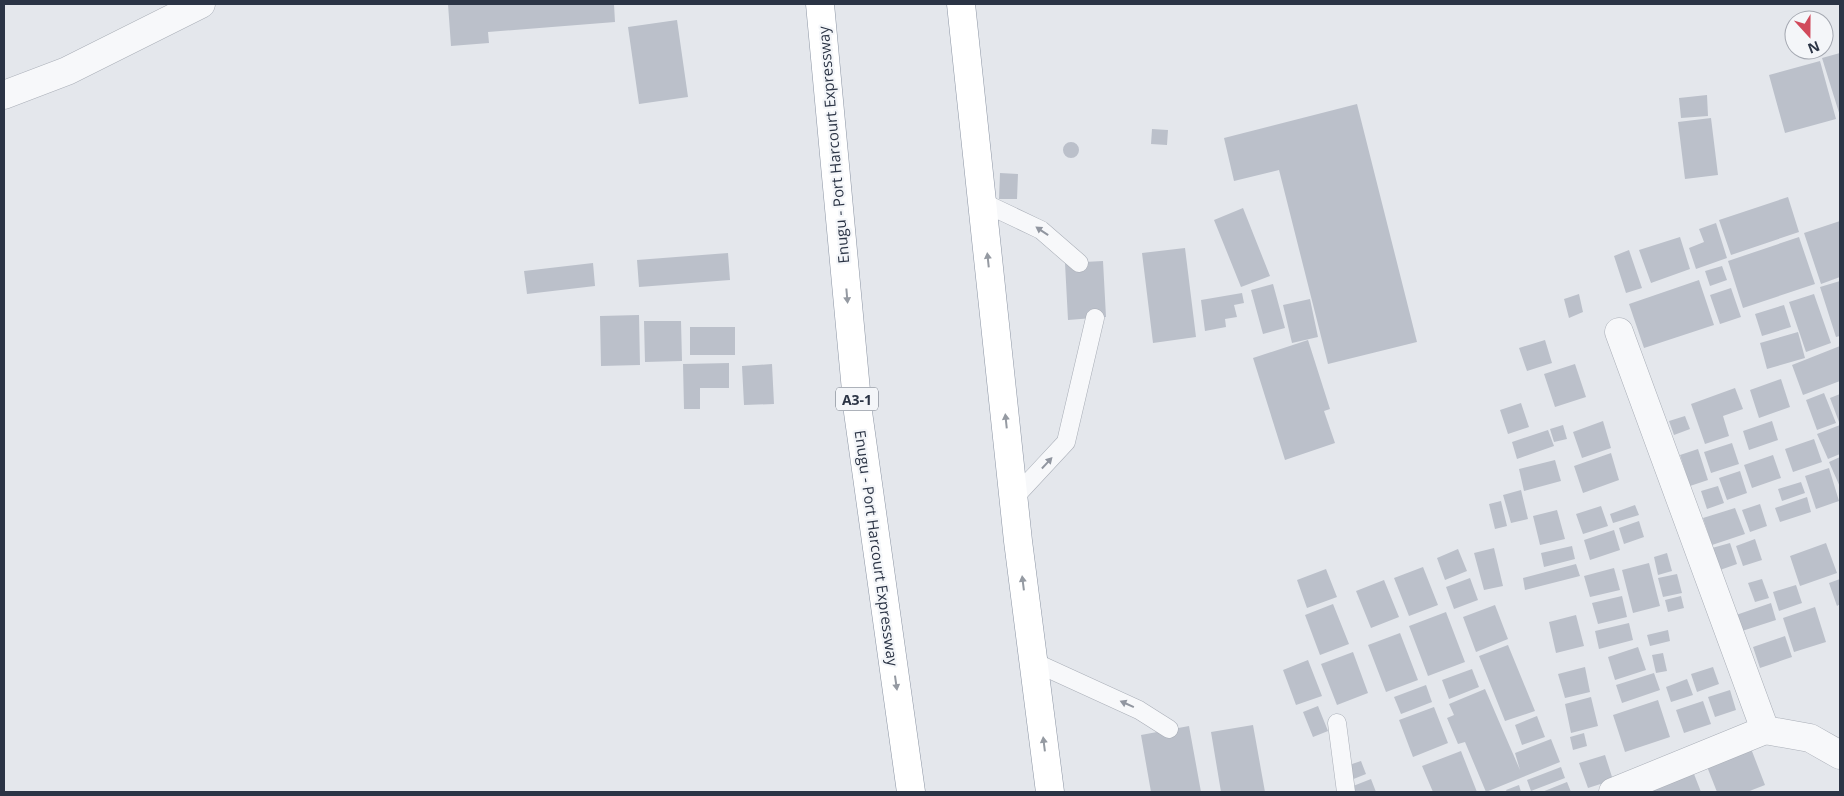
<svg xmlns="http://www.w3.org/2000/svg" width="1844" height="796" font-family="'Open Sans',sans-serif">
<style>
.building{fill:#bbc0ca}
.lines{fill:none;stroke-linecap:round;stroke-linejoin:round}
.service-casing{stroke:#a9aeb7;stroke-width:19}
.minor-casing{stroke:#a9aeb7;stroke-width:29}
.trunk-casing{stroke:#8b94a3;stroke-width:29}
.service{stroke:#f7f8fa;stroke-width:18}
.minor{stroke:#f7f8fa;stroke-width:28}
.trunk{stroke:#fff;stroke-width:28}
.oneway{fill:#9196a0}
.oneway2{fill:#959aa2}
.labels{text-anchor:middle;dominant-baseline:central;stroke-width:4.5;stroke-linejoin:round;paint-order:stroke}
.shield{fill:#f4f6f9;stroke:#676e7b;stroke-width:1}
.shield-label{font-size:14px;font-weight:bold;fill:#2b3445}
.street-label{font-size:15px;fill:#2b3445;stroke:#f4f6f9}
</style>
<rect width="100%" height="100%" fill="#e4e7ec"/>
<path class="building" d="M 448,4 L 614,4 L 615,22 L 488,32 L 489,43 L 451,46 Z
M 677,20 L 688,97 L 639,104 L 628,27 Z
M 1840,53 L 1840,116 L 1822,58 Z
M 1820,61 L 1836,119 L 1785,133 L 1769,75 Z
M 1707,95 L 1708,116 L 1681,118 L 1679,98 Z
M 1357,104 L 1417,342 L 1328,364 L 1279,170 L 1234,181 L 1224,138 Z
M 1711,118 L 1718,175 L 1685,179 L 1678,122 Z
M 1152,129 L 1168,130 L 1167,145 L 1151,144 Z
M1063 150a8 8 0 1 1 16 0a8 8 0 1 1-16 0Z
M 1000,173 L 1018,174 L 1017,199 L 999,199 Z
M 1788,197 L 1799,232 L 1731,255 L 1719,220 Z
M 1243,208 L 1270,276 L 1241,287 L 1214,220 Z
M 1840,221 L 1840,277 L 1821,284 L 1804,233 Z
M 1716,223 L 1727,258 L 1696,269 L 1689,248 L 1704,242 L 1699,229 Z
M 1680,237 L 1690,269 L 1651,283 L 1639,250 Z
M 1799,237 L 1815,284 L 1743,308 L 1728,261 Z
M 1185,248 L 1196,337 L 1153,343 L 1142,253 Z
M 1629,250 L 1642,288 L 1626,293 L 1614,256 Z
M 728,253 L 730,280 L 639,287 L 637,260 Z
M 1103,261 L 1106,317 L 1068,320 L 1065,263 Z
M 593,263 L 595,286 L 527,294 L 524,271 Z
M 1722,266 L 1727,280 L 1710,286 L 1705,271 Z
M 1699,280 L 1714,325 L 1644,348 L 1629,304 Z
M 1840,281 L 1840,336 L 1836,337 L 1820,287 Z
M 1273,284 L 1285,328 L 1263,334 L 1251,290 Z
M 1731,288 L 1741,317 L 1720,324 L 1710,295 Z
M 1242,293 L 1244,303 L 1234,305 L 1237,317 L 1225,319 L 1226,327 L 1205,331 L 1201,300 Z
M 1579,294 L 1583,312 L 1569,318 L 1564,299 Z
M 1814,294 L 1831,343 L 1806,352 L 1789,302 Z
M 1310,299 L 1318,337 L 1292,343 L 1283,305 Z
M 1784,305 L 1791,327 L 1762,336 L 1755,314 Z
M 639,315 L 640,365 L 601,366 L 600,316 Z
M 644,321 L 681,321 L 682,361 L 645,362 Z
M 690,327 L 735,327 L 735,355 L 690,355 Z
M 1798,332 L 1805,358 L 1767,369 L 1760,343 Z
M 1308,340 L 1330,409 L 1324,411 L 1335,443 L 1285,460 L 1253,358 Z
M 1545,340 L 1552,363 L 1527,371 L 1519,348 Z
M 1840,346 L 1840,381 L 1803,395 L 1792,365 Z
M 729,363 L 729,388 L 700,388 L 700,409 L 684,409 L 683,364 Z
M 772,364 L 774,404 L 744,405 L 742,366 Z
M 1575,364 L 1586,397 L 1555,407 L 1544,374 Z
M 1781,379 L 1790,407 L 1759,418 L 1750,390 Z
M 1735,388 L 1743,409 L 1723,416 L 1729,436 L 1705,444 L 1691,404 Z
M 1824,393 L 1836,423 L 1817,430 L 1806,400 Z
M 1840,394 L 1840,421 L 1839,422 L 1830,398 Z
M 1521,403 L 1529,427 L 1508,434 L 1500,410 Z
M 1685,416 L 1690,429 L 1674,435 L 1669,421 Z
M 1603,421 L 1611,448 L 1582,458 L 1573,432 Z
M 1772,421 L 1778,440 L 1749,450 L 1743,431 Z
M 1563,425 L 1567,439 L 1554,442 L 1550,429 Z
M 1840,425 L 1840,454 L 1828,459 L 1817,434 Z
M 1548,430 L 1554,446 L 1517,459 L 1512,442 Z
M 1814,439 L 1822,462 L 1793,472 L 1785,449 Z
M 1732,443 L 1739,464 L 1711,473 L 1704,452 Z
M 1698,449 L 1708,480 L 1690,486 L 1680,455 Z
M 1611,453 L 1619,480 L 1583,493 L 1574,466 Z
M 1773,455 L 1781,478 L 1752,488 L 1744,465 Z
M 1840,457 L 1840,487 L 1829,462 Z
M 1555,460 L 1561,481 L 1524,491 L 1519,469 Z
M 1829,468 L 1839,501 L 1816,509 L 1805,476 Z
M 1740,471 L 1747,493 L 1727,500 L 1719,478 Z
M 1801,482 L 1805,493 L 1782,501 L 1778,489 Z
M 1718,486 L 1724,503 L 1707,509 L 1701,491 Z
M 1521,490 L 1528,519 L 1511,523 L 1503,495 Z
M 1807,497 L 1811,512 L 1780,522 L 1775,508 Z
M 1501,501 L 1507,526 L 1495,529 L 1489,504 Z
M 1760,504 L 1767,526 L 1750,532 L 1742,510 Z
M 1635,505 L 1639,515 L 1613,523 L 1610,514 Z
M 1601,506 L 1608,526 L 1583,534 L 1576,514 Z
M 1735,508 L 1745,534 L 1712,545 L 1703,518 Z
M 1557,510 L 1565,539 L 1540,545 L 1533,516 Z
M 1639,521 L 1644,537 L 1624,544 L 1619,528 Z
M 1614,530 L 1620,550 L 1590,560 L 1584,540 Z
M 1755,539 L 1762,560 L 1743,566 L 1736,546 Z
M 1730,543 L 1737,564 L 1720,570 L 1712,548 Z
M 1826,543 L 1837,573 L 1800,586 L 1790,556 Z
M 1572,546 L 1575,559 L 1544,567 L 1541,553 Z
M 1494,548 L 1503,586 L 1484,590 L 1474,553 Z
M 1458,549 L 1467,571 L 1445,580 L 1437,558 Z
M 1667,553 L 1672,571 L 1658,575 L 1654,557 Z
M 1649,563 L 1660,606 L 1633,613 L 1622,570 Z
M 1576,564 L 1580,576 L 1525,590 L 1523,578 Z
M 1423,567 L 1438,605 L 1409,616 L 1394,578 Z
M 1614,568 L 1620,590 L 1590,597 L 1584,576 Z
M 1326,569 L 1337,597 L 1307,608 L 1297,580 Z
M 1677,574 L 1682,593 L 1663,597 L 1658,578 Z
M 1470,578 L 1478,600 L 1454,609 L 1446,587 Z
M 1762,579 L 1769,598 L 1755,602 L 1748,583 Z
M 1840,579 L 1840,604 L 1837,606 L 1829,583 Z
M 1384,580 L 1399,617 L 1371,628 L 1356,591 Z
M 1796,585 L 1802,603 L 1779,611 L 1773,592 Z
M 1622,596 L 1627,617 L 1598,624 L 1592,603 Z
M 1681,596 L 1684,608 L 1668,612 L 1665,600 Z
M 1771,603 L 1776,620 L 1742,631 L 1736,615 Z
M 1333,604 L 1349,644 L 1320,655 L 1305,615 Z
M 1495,605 L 1508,639 L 1476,652 L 1463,617 Z
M 1815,607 L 1826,642 L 1794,652 L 1783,618 Z
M 1446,612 L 1465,662 L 1428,676 L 1409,626 Z
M 1576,615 L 1584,646 L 1556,653 L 1549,622 Z
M 1629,623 L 1633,640 L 1599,649 L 1595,631 Z
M 1668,630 L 1670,641 L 1650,646 L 1647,635 Z
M 1400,633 L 1418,680 L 1386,692 L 1368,645 Z
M 1785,636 L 1792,657 L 1760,668 L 1753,647 Z
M 1508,645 L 1535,711 L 1505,721 L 1479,656 Z
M 1638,647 L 1646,670 L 1615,680 L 1608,657 Z
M 1353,652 L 1368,693 L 1337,705 L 1321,664 Z
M 1663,653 L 1667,671 L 1656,673 L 1652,655 Z
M 1308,660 L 1322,696 L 1296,705 L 1283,670 Z
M 1585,667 L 1590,692 L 1565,698 L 1558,674 Z
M 1713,667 L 1719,684 L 1697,692 L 1691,674 Z
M 1472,669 L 1479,687 L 1449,699 L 1442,680 Z
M 1654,673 L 1660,690 L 1622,703 L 1616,685 Z
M 1687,679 L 1693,695 L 1671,702 L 1666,687 Z
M 1426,685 L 1432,702 L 1401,714 L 1394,697 Z
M 1485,689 L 1520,770 L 1515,753 L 1551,739 L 1560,762 L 1486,792 L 1465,742 L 1458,744 L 1447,718 L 1454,715 L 1449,704 Z
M 1730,690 L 1736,710 L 1715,717 L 1708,697 Z
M 1591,697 L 1598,726 L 1571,733 L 1565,704 Z
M 1658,700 L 1670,737 L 1625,752 L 1613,715 Z
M 1703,701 L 1711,724 L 1684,733 L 1676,710 Z
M 1318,706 L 1328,731 L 1313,737 L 1303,712 Z
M 1434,707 L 1448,743 L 1413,757 L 1399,720 Z
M 1537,716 L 1545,737 L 1522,745 L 1515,725 Z
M 1253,725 L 1265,792 L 1221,792 L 1211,732 Z
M 1189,726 L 1201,792 L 1151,792 L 1141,735 Z
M 1584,733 L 1587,746 L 1573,750 L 1570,737 Z
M 1750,746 L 1765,785 L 1747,792 L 1717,792 L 1706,764 Z
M 1461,751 L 1477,792 L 1433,792 L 1422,766 Z
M 1605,755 L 1613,780 L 1588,788 L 1579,763 Z
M 1361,761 L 1366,774 L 1351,780 L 1346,766 Z
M 1561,767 L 1565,778 L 1531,791 L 1527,780 Z
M 1694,774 L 1701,792 L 1647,792 Z
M 1371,779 L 1376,792 L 1350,792 L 1348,788 Z
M 1567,782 L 1571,792 L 1542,792 Z
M 1519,785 L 1521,792 L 1507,792 L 1506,790 Z"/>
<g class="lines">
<defs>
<path id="service" d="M 982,202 L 1041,230 L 1079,263
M 1014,498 L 1066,442 L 1095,318
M 1034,662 L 1139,710 L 1169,729
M 1337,723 L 1346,792"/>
<path id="minor" d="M 4,95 L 67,71 L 201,4
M 1619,332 L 1765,730
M 1613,792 L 1765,730 L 1810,738 L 1840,755"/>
<path id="trunk" d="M 820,4 L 858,412 L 911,792
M 961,4 L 1018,541 L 1050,792"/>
</defs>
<use href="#service" class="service-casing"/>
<use href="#minor" class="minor-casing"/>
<use href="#trunk" class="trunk-casing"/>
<use href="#service" class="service"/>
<use href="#minor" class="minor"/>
<use href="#trunk" class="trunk"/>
</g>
<defs><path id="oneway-solid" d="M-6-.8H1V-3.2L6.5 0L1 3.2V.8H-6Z" transform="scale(1.25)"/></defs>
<g class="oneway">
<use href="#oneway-solid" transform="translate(1042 231) rotate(-146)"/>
<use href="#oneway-solid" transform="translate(1047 463) rotate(-47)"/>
<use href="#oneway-solid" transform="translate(1127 704) rotate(-156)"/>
</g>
<g class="oneway2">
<use href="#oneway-solid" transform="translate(988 260) rotate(-96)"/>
<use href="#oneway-solid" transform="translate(847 296) rotate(85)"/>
<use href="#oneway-solid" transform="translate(1006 421) rotate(-96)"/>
<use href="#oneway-solid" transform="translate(1023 583) rotate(-97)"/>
<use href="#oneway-solid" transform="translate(896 683) rotate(82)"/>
<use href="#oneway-solid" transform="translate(1044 744) rotate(-97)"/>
</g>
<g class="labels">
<rect class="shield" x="836" y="387.5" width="42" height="23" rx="4"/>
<g class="shield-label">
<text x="857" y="399">A3-1</text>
</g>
<g class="street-label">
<text transform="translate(833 145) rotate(-95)">Enugu - Port Harcourt Expressway</text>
<text transform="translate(877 548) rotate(82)">Enugu - Port Harcourt Expressway</text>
</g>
</g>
<rect width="1844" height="796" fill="none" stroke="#2b3445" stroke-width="10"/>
<g transform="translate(1809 35) rotate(159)"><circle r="24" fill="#f4f6f9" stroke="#a4a8b1"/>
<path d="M0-4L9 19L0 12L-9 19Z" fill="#d1495b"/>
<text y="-8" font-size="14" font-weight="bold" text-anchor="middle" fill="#2b3445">N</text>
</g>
</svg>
